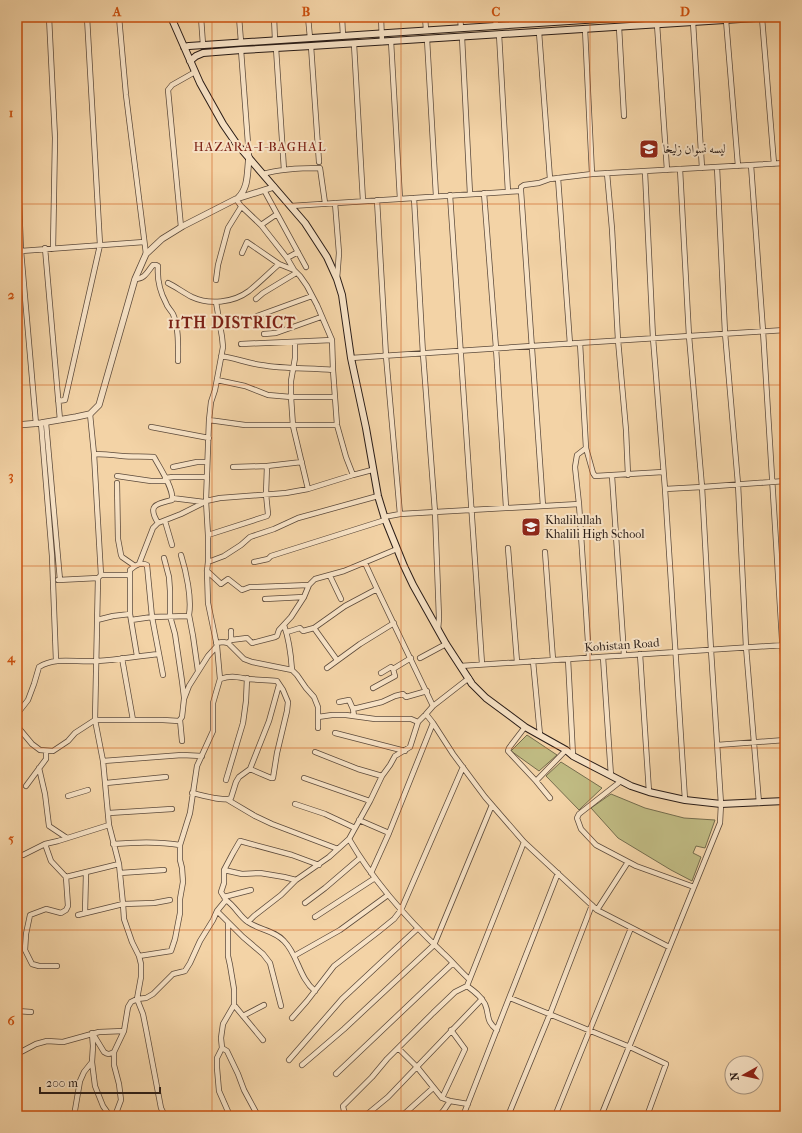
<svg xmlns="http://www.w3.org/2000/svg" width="802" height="1133" font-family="'IM FELL French Canon',Amiri,serif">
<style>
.green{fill:#c0bb83;stroke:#746c4d}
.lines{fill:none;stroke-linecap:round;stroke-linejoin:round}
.minor-casing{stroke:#5c4a3b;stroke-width:6}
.tertiary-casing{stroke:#5c4a3b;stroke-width:7}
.secondary-casing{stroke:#291c17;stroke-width:8}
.minor{stroke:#f7e2c5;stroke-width:4.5}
.tertiary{stroke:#f7e2c5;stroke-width:5.5}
.secondary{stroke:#f7e2c5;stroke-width:6}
.grid{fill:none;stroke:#cb500e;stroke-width:1;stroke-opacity:0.55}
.labels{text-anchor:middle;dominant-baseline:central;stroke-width:4;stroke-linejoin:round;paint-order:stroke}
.poi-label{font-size:12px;fill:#291c17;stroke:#f7e2c5;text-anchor:start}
.street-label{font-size:12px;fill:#291c17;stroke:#f7e2c5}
.neighbourhood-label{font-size:13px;letter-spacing:1px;fill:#7a1f14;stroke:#f7e2c5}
.district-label{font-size:16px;font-weight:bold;letter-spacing:1px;fill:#7a1f14;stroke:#f7e2c5}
.neatline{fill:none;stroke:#cb500e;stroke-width:1.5}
.grid-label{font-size:13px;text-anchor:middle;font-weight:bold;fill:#cb500e}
</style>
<rect width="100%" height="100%" fill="#f3d3a6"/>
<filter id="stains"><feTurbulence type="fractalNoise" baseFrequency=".005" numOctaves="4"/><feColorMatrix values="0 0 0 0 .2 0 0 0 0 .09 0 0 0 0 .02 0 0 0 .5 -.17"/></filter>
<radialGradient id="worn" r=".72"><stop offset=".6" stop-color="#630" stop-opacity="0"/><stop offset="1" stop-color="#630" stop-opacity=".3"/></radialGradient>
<path class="green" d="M 527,735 L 557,755 L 539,771 L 511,751 Z
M 561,762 L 602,788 L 579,810 L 546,776 Z
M 611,794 L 645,808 L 684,818 L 715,820 L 705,848 L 696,846 L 693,853 L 701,857 L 692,881 L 671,870 L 618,838 L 591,808 Z"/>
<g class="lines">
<defs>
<path id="minor" d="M 49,17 L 55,138 L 53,249
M 119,17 L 126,95 L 146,254
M 201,17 L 203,45
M 239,17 L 241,42
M 274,17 L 275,40
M 308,17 L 310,38
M 342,17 L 343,36
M 381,17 L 382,42
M 425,17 L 426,30
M 460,17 L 461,28
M 495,17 L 496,25
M 762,18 L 774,164
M 726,20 L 738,166
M 693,22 L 702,168
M 657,24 L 667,170
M 619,27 L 624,116
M 585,29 L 592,174
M 539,32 L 550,179
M 499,34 L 508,192
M 462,37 L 470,194
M 427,39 L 436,196
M 391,41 L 400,199
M 354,44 L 363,201
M 311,46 L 319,162
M 276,48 L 284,170
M 241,50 L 249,157
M 17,149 L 21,251 L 36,424
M 751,165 L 763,331 L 785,688
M 717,167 L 725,333 L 738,484 L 746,647 L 759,803
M 645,172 L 653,338 L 665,489 L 685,800
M 607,173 L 612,229 L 618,340 L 626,430 L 628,475
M 263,174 C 280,169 302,168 320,168 L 325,203
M 558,178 L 570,344
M 264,190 L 306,267
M 521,191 L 543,506
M 484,193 L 496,348 L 506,507
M 450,195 L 482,664
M 414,198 L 423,354 L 435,512 L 439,618 L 438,630
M 236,199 L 241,206 L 261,225 L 287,258 L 294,270 L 300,276 L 307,286 L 317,305 L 332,340 L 333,370 L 337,425 L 346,457 L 353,475
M 377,200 L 386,356 L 400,514
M 335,203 L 339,253 L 337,279
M 291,206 L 521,191 L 521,187 L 524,185 L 539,183 L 550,179 L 592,174 L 785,163
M 261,225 L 277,214
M 181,227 L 168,90 L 172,85 L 195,72
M 45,248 L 60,420
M 21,251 L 144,242
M 242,253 L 247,242 L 279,264 L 294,270
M 287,258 L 298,252
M 135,279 C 145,279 147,272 153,265 L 156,265 L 158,266 C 157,279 160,292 166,303 C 167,307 171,310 173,314 C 179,328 178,346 178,361
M 216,280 L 218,265 L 228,228 L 241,207
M 168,283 C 176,287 184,293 192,297 C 209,305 233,303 249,291 C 259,283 269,273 279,264
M 256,299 L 263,293 L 296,273
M 257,316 L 312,296
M 264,334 L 276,333 L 321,317
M 295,342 L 295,358 L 291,381 L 291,397 L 293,426 L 308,489
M 580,343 L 586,448 L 593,473 L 595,476 L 663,472
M 241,344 L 332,340
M 221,356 C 235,358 247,363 261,365 C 284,369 309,368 333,370
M 351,358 C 496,348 640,339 785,330
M 217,380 L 245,386 L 268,395 L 291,397 L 335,397
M 58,401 L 65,400 L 100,245 L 87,17
M 90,414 L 94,454 L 101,575 L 98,578 L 95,720 L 103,761 L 109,825 L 119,864 L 123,904 L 124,919 L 132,942 L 139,956 L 141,964 L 141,977 L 137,999 L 143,1014 L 146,1029 L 161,1108 L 165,1116
M 209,420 L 245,425 L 337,425
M 41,423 L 52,556 L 56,661
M 46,423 L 60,580
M 151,427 L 209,438
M 586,448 L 577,455 L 575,467 L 579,504 L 589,657
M 94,454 C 104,454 113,455 122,456 C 133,457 144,456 154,457 C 160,468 174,489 172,500 C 156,504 147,505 158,523
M 173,467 L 197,462 L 207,462
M 233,467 L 267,466 L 302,462
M 117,476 L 151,481 L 167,481
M 612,476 L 624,655
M 165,478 L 173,477 L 207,477
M 117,483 L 118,539 L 121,555 L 122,557 L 135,566
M 665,489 L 702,487 L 785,481
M 172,498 L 204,502
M 384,517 L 400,514 L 435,512 L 579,504
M 165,521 L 172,545
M 208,535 L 267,516 L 268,514 L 266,494 L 267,466
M 508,548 L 517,662
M 545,552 L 553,660
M 164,558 L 169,577 L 170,591 L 170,616 L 175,634 L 182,681 L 184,697
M 208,562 L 224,556 L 241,545 L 250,537 L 274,529 L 298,518 L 378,496
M 254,562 L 268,559 L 271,556 L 385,520
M 365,563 L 377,589 L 433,706
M 139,564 L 144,564 L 147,565 L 152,617 L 163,675
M 207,571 L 221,584 L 228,579 L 242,590 L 250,587 L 257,587 L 309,585
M 101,575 L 129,575
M 330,576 L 341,599
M 58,580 L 98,578
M 265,599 L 304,597
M 189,615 L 193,636 L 198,671
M 97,620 L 113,616 L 130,614
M 131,620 L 152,617 L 188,616 L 189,615 C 192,598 186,571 181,555
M 284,625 C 289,639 291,655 292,670
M 314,628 L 337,660
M 231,631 L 231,640
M 287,632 L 300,628 L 303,631 L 314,628 L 345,606 L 377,589
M 216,643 L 223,642 L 228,643 L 244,659 L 252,662 L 292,670 L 297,675 L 306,688 L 314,697 L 318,707 L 318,728
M 228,643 L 231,640 L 247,638 L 252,643 L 275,637 L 277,636 L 279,630 L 291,617 L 304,597 L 309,585 L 315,579 L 344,571 L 397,549
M 640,654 L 649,792
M 137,656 L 130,614 L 130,570 L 135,566 L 139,564 L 153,528 L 158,523 L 181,514 L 201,504 L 206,501 L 220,498 L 286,493 L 308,489 L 353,475 L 372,470
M 603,657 L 611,776
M 122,658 L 133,720
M 420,658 L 446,644
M 568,659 L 573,756
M 533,661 L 540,735
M 460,666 L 785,645
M 327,668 L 360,644 L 394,623
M 381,673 L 391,667 L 393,669 L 411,658
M 220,679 C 232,675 237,677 248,679 C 258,680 268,680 277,681 L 283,690 L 288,702 L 287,711 L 277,753 L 273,778 L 271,778 L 250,769
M 373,688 L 395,676 L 393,669
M 339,702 L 349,700 L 353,709 L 354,716
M 353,709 L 382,702 L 395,696 L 403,694 L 406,697 L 427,691
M 17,714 L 28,700 L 34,684 L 39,667 C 56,656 78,663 97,661 C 118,660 138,656 159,654
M 318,717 L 332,715 L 346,715 L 375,719 L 411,719 L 418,722
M 180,720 L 182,741
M 433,723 L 453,754 L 485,797 L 524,842 L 597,910 L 669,947
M 17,726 L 32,744 L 40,750 L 53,751 L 68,741 L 75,733 L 95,720 L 163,720 L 179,721 L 182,717 L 184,699 L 189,686 L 208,656 L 217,646
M 525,727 L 509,748 L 508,751 L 536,781 L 550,798
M 335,733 L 405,751
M 717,745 L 785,740
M 315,752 L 358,769 L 382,776
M 103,761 L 182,755 L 202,756
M 39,768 L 45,794 L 49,826 L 67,838
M 304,778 L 370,801
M 226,780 L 243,723 L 246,701 L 247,678
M 536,781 L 566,750
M 621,781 L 579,814 L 577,818 L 581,829 L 596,845 L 636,866 L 694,887
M 106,783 L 166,777
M 26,786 L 46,759 L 46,751
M 192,793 C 201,795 224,802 231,798 L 236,782 L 239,777 L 250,769 L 269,721 L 279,685
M 68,796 L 88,790
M 228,800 L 255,816 L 272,824 L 338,849
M 295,804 L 325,814 L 355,828
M 109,813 L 172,809
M 359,820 L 389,833
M 349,839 C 374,882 406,918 443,953 C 452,961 460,971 469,979
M 45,844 L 51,861 L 66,877 L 119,864
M 113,844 C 136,842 158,841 180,845
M 17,855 L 23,855 L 45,844 L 58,841 L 109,825
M 224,870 L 242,874 L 260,873 L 284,877 L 296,880
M 120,873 L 164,870
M 371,873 L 389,833 L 433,723 L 426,714
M 224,897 L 251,890
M 226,900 L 221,892 L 224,883 L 224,870 L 233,853 L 240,841 L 292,855 L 319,865
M 305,903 L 325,888 L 360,858
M 597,910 L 628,862
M 217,911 L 243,937 L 263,954 L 270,963 L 281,1006
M 85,913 L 86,873
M 78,915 L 123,904 L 154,903 L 170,900
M 315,917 L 375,878
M 248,922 L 254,916 L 281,895 L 296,880 L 329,857 L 349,839 L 370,801 L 382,776 L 390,765 L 395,756 L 410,747 L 418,722 L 426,714 L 433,706 L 469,678
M 228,923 L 228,956 L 230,965 L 234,989 L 234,1005 L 223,1024 L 221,1038 L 222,1048 L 217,1058 L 217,1068 L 219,1091 L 230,1116
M 139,956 L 171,951 L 175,939 L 180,913 L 180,899 L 183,882 L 182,868 L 180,860 L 180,845 L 190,813 L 197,766 L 213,731 L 213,703 L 220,679 L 217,646 L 208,603 L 207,571 L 208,562 L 208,535 L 206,501 L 209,420 L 211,402 L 215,390 L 223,347 L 222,337 L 216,302
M 294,956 L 340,930 L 388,895
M 57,966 L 39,966 L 32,964 L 25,950 L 26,934 L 30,915 L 46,909 L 61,913 L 66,910 L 68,906 L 66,877
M 467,986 C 474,991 481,996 485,1004 C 490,1016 485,1020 497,1030
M 510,998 L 630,1047 L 666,1064 L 647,1116
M 234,1005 L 263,1040
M 17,1011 L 31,1012
M 243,1016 L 264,1005
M 292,1018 L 307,1001 L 334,966 L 378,932 L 394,919 L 401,910 L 463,767
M 93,1034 L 104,1052 C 108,1055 110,1054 114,1052
M 222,1048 L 227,1051 L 238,1074 L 244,1090 L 258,1116
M 398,1048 L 417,1067 L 442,1098 L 450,1101 L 468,1104
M 17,1054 L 36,1044 L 47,1041 L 63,1042 L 99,1032 L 124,1031
M 289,1060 L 342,999 L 417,929
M 92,1062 L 95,1086 L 103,1106 L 110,1116
M 302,1065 L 344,1029 L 434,945 L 492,805
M 336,1074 L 453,963
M 442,1098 L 465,1049 L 451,1030
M 74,1116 L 80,1081 L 84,1072 L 92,1062 L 93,1046 L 92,1033
M 115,1116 L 121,1100 L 119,1084 L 114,1065 L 114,1052 L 124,1031 L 128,1007 L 131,1002 L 137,999 L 146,998 L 153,994 L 173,974 L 185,971 L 190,963 L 200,941 L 213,920 L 217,911 L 226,900 C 235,906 240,917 248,922 C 259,930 274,930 284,941 C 298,955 299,978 315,991
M 347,1116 L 344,1111 L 343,1106 L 372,1077 L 387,1059 L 433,1013 L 455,992 L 467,986 L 524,842
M 365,1116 L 388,1097 L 482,999
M 402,1116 L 433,1088
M 439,1116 L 444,1110 L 450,1101
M 463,1116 L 558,873
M 508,1116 L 550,1014 L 592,905
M 555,1116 L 631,928
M 601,1116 L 720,823 L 721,804 L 711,650 L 702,487 L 689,336 L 680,169"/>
<path id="tertiary" d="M 238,198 C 249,187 247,172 249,157
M 17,425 L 41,423 L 76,417 L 90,414 L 99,405 L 135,279 L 146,254 L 162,239 L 183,226 L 236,199 L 274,187"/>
<path id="secondary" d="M 171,17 L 200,83 L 223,124 L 236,143 L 305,223 L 327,257 L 337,279 L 342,295 L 351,358 L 366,428 L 378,496 L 385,519 L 404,566 L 413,585 L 446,644 L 472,684 L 486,698 L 525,727 L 566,750 L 573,756 L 631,786 L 649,792 L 685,800 L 721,804 L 785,801
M 184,47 L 189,46 L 631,17
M 190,61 L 196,56 L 203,53 L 241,50 L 311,46 L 773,17"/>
</defs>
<use href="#minor" class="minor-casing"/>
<use href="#tertiary" class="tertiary-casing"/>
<use href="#secondary" class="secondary-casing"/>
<use href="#minor" class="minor"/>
<use href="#tertiary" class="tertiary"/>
<use href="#secondary" class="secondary"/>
</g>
<path class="grid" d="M 212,17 L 212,1116M 401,17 L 401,1116M 590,17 L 590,1116M 17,204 L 785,204M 17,385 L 785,385M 17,566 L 785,566M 17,748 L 785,748M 17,930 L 785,930"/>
<defs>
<symbol id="school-square" viewBox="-11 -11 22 22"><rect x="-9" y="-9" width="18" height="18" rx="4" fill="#8f2418" stroke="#f7e2c5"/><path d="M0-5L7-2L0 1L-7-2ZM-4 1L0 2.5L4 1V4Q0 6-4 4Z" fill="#fff"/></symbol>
</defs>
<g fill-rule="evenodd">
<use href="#school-square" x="638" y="138" width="22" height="22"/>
<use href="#school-square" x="520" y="516" width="22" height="22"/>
</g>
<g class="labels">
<g class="poi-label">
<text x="663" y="149">لیسه نسوان زلیخا</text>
<text x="545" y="520">Khalilullah<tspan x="545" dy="14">Khalili High School</tspan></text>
</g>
<g class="street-label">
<text transform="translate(622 645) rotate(-4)">Kohistan Road</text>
</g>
<g class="neighbourhood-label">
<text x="260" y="146">HAZARA-I-BAGHAL</text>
</g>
<g class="district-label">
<text x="232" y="322">11TH DISTRICT</text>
</g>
</g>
<rect width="802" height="1133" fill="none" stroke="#f3d3a6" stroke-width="44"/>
<g transform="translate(744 1075) rotate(262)"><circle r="19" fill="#f7e2c5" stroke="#a5937f"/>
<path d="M0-3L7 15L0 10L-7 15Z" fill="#8f2418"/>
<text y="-6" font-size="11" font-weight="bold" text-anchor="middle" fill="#291c17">N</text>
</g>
<path d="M40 1087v6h120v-6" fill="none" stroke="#291c17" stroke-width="2"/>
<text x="46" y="1087" font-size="12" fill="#291c17" stroke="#f7e2c5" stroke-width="3" paint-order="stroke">200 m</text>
<rect x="22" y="22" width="758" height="1089" class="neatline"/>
<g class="grid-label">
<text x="117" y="16">A</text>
<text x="306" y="16">B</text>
<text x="496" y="16">C</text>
<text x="685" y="16">D</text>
<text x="11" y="117">1</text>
<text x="11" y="299">2</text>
<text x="11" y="480">3</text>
<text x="11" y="662">4</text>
<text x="11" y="843">5</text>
<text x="11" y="1025">6</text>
</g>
<rect width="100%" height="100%" filter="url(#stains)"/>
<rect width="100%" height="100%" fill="url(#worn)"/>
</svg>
